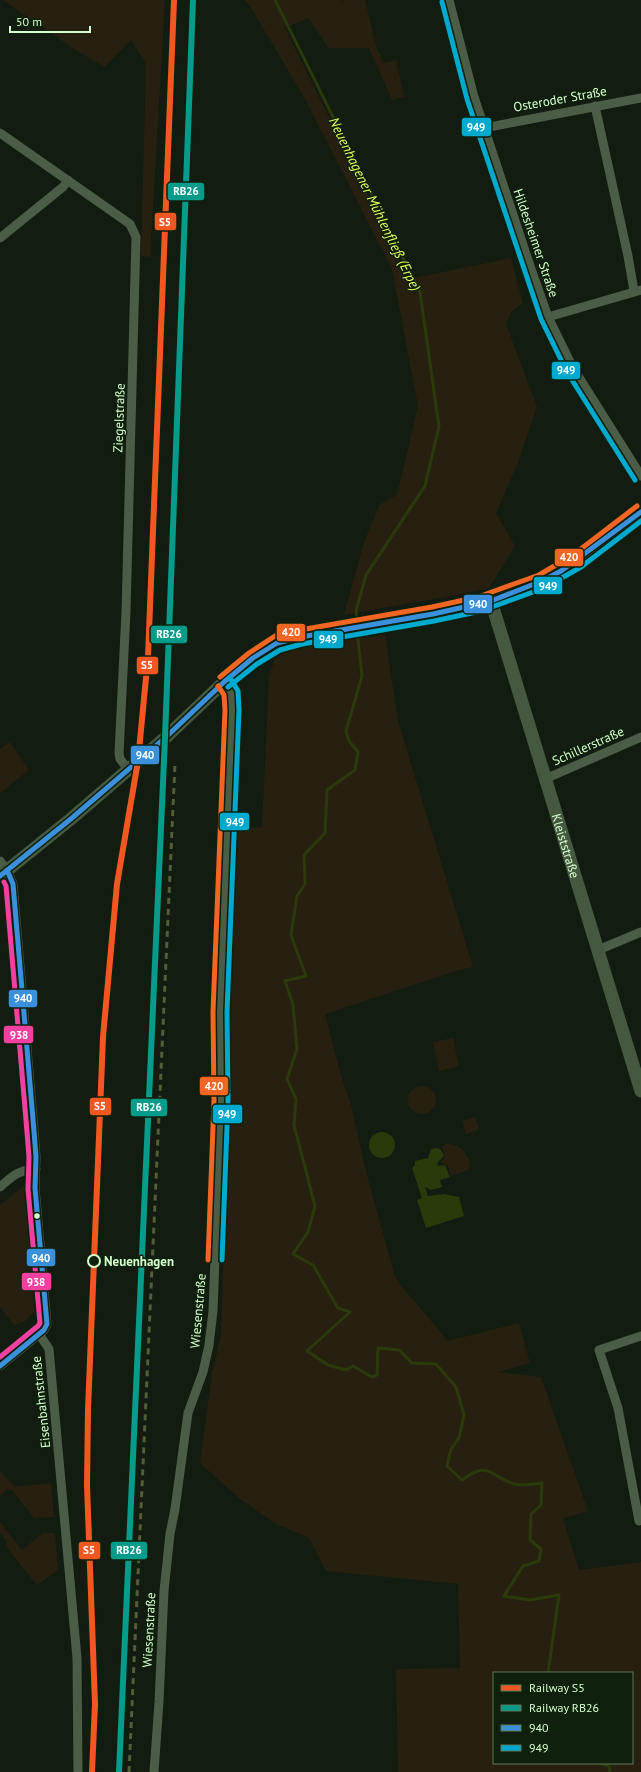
<svg xmlns="http://www.w3.org/2000/svg" width="641" height="1772" font-family="'PT Sans',sans-serif">
<style>
.green{fill:#272010;fill-rule:evenodd}
.water{fill:#2a3a0a}
.lines{fill:none;stroke-linecap:round;stroke-linejoin:round}
.stream{stroke:#2a3a0a;stroke-width:3}
.street{stroke:#4b5d46;stroke-width:9}
.secondary{stroke:#455840;stroke-width:13}
.rail{stroke:#555c3a;stroke-width:3;stroke-dasharray:6 5;stroke-linecap:butt}
.bus-1-casing{stroke:#0f200d;stroke-width:8}
.bus-2-casing{stroke:#0f200d;stroke-width:8}
.bus-3-casing{stroke:#0f200d;stroke-width:8}
.bus-4-casing{stroke:#0f200d;stroke-width:8}
.bus-1{stroke:#3a90db;stroke-width:5}
.bus-2{stroke:#00a9ce;stroke-width:5}
.bus-3{stroke:#f26522;stroke-width:5}
.bus-4{stroke:#f240a1;stroke-width:5}
.rail-1-casing{stroke:#0f200d;stroke-width:9}
.rail-2-casing{stroke:#0f200d;stroke-width:9}
.rail-1{stroke:#f25721;stroke-width:6}
.rail-2{stroke:#069b8b;stroke-width:6}
.bus-dot{fill:#d5ffcc;stroke:#0f200d;stroke-width:1.5}
.stop-dot{fill:#0f200d;stroke:#d5ffcc;stroke-width:2}
.labels{text-anchor:middle;dominant-baseline:central;stroke-width:3;stroke-linejoin:round;paint-order:stroke}
.street-label{font-size:13px;fill:#d5ffcc;stroke:#0f200d}
.stop-label{font-size:13px;font-weight:bold;fill:#d5ffcc;stroke:#0f200d;text-anchor:start}
.water-label{font-size:14px;font-style:italic;fill:#e4ff5a;stroke:#0f200d}
.line-badge{stroke:#0f200d;stroke-width:1.5}
.badge-label{font-size:11px;text-anchor:middle;font-weight:bold;fill:#fff}
</style>
<rect width="100%" height="100%" fill="#121c11"/>
<path class="green" d="M 3,0 L 165,0 L 150,257 L 141,256 L 146,64 L 131,40 L 105,67 L 80,53 Z
M 244,0 L 341,0 L 341,3 L 345,2 L 342,2 L 342,0 L 365,0 L 378,53 L 380,53 L 383,63 L 396,60 L 404,97 L 392,100 L 369,48 L 328,48 L 309,18 L 285,28 L 409,279 L 511,258 L 523,303 L 511,312 L 506,324 L 537,407 L 519,460 L 496,513 L 515,546 L 489,588 L 462,594 L 344,615 L 363,545 L 379,505 L 397,495 L 418,406 L 392,269 L 305,99 L 250,6 Z
M 385,635 L 398,721 L 473,967 L 459,970 L 325,1014 L 342,1079 L 351,1105 L 366,1172 L 395,1276 L 399,1283 L 448,1341 L 519,1323 L 530,1363 L 498,1372 L 541,1377 L 588,1511 L 563,1518 L 579,1570 L 641,1562 L 641,1772 L 398,1772 L 396,1669 L 460,1668 L 458,1584 L 326,1571 L 309,1538 L 276,1524 L 240,1499 L 200,1463 L 212,1374 L 221,1335 L 237,829 L 262,827 L 269,677 L 275,658 C 308,642 349,640 385,635 ZM 494,1673 L 632,1673 L 632,1763 L 494,1763 Z
M 10,742 L 29,770 L 0,793 L 0,749 Z
M 453,1038 L 459,1066 L 439,1071 L 433,1042 Z
M408 1100a14 14 0 1 1 28 0a14 14 0 1 1-28 0Z
M 475,1117 L 479,1130 L 466,1134 L 462,1121 Z
M 447,1143 C 462,1147 463,1148 470,1162 L 468,1170 L 451,1176 L 448,1166 L 441,1162 L 445,1157 L 442,1147 Z
M 26,1184 L 31,1229 L 34,1312 L 24,1322 L 14,1325 L 0,1307 L 0,1205 Z
M 0,1471 L 15,1487 L 51,1483 L 54,1517 L 34,1518 L 13,1491 L 7,1489 L 0,1496 Z
M 0,1522 L 22,1550 L 43,1533 L 55,1533 L 58,1570 L 37,1585 L 7,1548 L 8,1547 L 5,1544 L 7,1542 L 0,1533 Z"/>
<path class="water" d="M369 1145a13 13 0 1 1 26 0a13 13 0 1 1-26 0Z
M 437,1148 L 441,1150 L 444,1156 L 437,1163 L 438,1166 L 445,1165 L 450,1177 L 440,1180 L 442,1187 L 431,1190 L 425,1187 L 428,1196 L 444,1194 L 459,1197 L 464,1216 L 426,1228 L 417,1200 L 422,1198 L 412,1168 L 415,1165 L 415,1161 L 428,1158 L 431,1149 Z"/>
<g class="lines">
<path class="stream" d="M 275,0 L 420,292 L 439,426 L 425,486 L 366,575 L 356,611 L 357,624
M 357,630 L 362,676 L 346,731 L 349,741 L 358,752 L 355,770 L 327,790 L 325,833 L 304,855 L 305,884 L 297,896 L 291,935 L 306,976 L 285,981 L 293,1005 L 297,1049 L 287,1079 L 296,1099 L 294,1125 L 315,1206 L 308,1232 L 293,1254 L 313,1265 L 338,1308 L 350,1312 L 307,1351 L 328,1365 L 346,1370 L 353,1366 L 372,1377 L 377,1375 L 378,1348 L 399,1350 L 412,1363 L 436,1364 L 456,1387 L 464,1415 L 459,1438 L 451,1449 L 447,1466 L 462,1480 C 489,1459 491,1477 514,1484 C 522,1486 534,1484 542,1483 L 541,1505 L 531,1514 L 530,1540 L 541,1549 L 539,1561 L 523,1566 L 504,1596 L 530,1600 L 559,1595 L 548,1673
M 599,1763 L 609,1766 L 610,1772"/>
<path class="street" d="M 449,0 L 474,97 L 530,266 L 548,317 L 573,368 L 641,476
M 595,106 L 628,256 L 634,291
M 484,128 L 641,98
M 0,133 L 130,224 L 136,237 L 126,612 L 119,753 L 120,759 L 128,769
M 0,238 L 63,187 L 68,180
M 548,317 L 641,290
M 545,779 L 641,737
M 0,861 L 7,870 L 13,884 L 34,1131 L 36,1157 L 35,1188 L 47,1324 L 44,1330 L 0,1366
M 598,950 L 641,932
M 0,1187 C 13,1176 18,1170 36,1169
M 39,1334 L 49,1349 L 77,1658 L 78,1772
M 639,1521 L 618,1408 L 599,1350 L 641,1336
M 154,1772 L 159,1702 L 164,1591 L 170,1534 L 175,1509 L 188,1413 L 203,1372 L 209,1345 L 213,1311 L 221,1100 L 220,1012 L 232,710 L 231,693 L 224,682"/>
<g class="secondary">
<path id="s1" d="M 491,601 L 641,1091"/>
<path d="M 0,876 L 72,818 L 165,738 L 224,682 L 253,658 L 277,643 L 301,637 L 433,614 L 491,601 L 542,581 L 561,571 L 641,512"/>
</g>
<path class="rail" d="M 129,1772 L 175,764"/>
<defs>
<path id="bus-1" d="M 0,876 L 72,818 L 165,738 L 224,682 L 253,658 L 277,643 L 301,637 L 433,614 L 491,601 L 542,581 L 561,571 L 641,512
M 0,1366 L 44,1330 L 47,1324 L 35,1188 L 36,1157 L 34,1131 L 13,884 L 7,870"/>
<path id="bus-2" d="M 442,2 L 467,99 L 541,319 L 567,372 L 635,480
M 228,687 L 257,664 L 280,650 L 302,644 L 434,621 L 481,611 L 544,588 L 581,567 L 641,521
M 222,1260 L 228,1100 L 227,1012 L 239,710 L 238,691 L 230,678"/>
<path id="bus-3" d="M 220,677 L 249,653 L 275,636 L 300,630 L 432,607 L 478,597 L 539,575 L 573,555 L 637,506
M 208,1260 L 214,1100 L 213,1012 L 225,710 L 224,695 L 218,686"/>
<path id="bus-4" d="M 0,1357 L 38,1326 L 40,1323 L 28,1189 L 29,1157 L 27,1132 L 6,886 L 4,882"/>
</defs>
<use href="#bus-1" class="bus-1-casing"/>
<use href="#bus-2" class="bus-2-casing"/>
<use href="#bus-3" class="bus-3-casing"/>
<use href="#bus-4" class="bus-4-casing"/>
<use href="#bus-1" class="bus-1"/>
<use href="#bus-2" class="bus-2"/>
<use href="#bus-3" class="bus-3"/>
<use href="#bus-4" class="bus-4"/>
<defs>
<path id="rail-1" d="M 92,1772 L 95,1704 L 87,1485 L 88,1410 L 103,1037 L 117,884 L 138,761 L 148,657 L 174,0"/>
<path id="rail-2" d="M 119,1772 L 165,738 L 193,0"/>
</defs>
<use href="#rail-1" class="rail-1-casing"/>
<use href="#rail-2" class="rail-2-casing"/>
<use href="#rail-1" class="rail-1"/>
<use href="#rail-2" class="rail-2"/>
</g>
<circle class="bus-dot" cx="37" cy="1216" r="3.5"/>
<circle class="stop-dot" cx="94" cy="1261" r="6"/>
<g class="labels">
<g class="street-label">
<text transform="translate(560 99) rotate(-10)">Osteroder Straße</text>
<text transform="translate(536 243) rotate(71)">Hildesheimer Straße</text>
<text transform="translate(119 418) rotate(-88)">Ziegelstraße</text>
<text transform="translate(588 746) rotate(-24)">Schillerstraße</text>
<text stroke="none"><textPath href="#s1" startOffset="256">Kleiststraße</textPath></text>
<text transform="translate(198 1311) rotate(-85)">Wiesenstraße</text>
<text transform="translate(41 1402) rotate(-96)">Eisenbahnstraße</text>
<text transform="translate(149 1630) rotate(-87)">Wiesenstraße</text>
</g>
<g class="stop-label">
<text x="104" y="1261">Neuenhagen</text>
</g>
<g class="water-label">
<text transform="translate(375 204) rotate(64)">Neuenhagener Mühlenfließ (Erpe)</text>
</g>
</g>
<g class="line-badge">
<rect x="461" y="117" width="31" height="20" rx="4" fill="#00a9ce"/>
<rect x="167" y="182" width="38" height="19" rx="4" fill="#069b8b"/>
<rect x="154" y="212" width="23" height="19" rx="4" fill="#f25721"/>
<rect x="551" y="361" width="30" height="19" rx="4" fill="#00a9ce"/>
<rect x="554" y="548" width="30" height="19" rx="4" fill="#f26522"/>
<rect x="533" y="576" width="30" height="19" rx="4" fill="#00a9ce"/>
<rect x="463" y="594" width="30" height="20" rx="4" fill="#3a90db"/>
<rect x="276" y="623" width="30" height="19" rx="4" fill="#f26522"/>
<rect x="150" y="625" width="38" height="19" rx="4" fill="#069b8b"/>
<rect x="313" y="630" width="31" height="19" rx="4" fill="#00a9ce"/>
<rect x="136" y="656" width="23" height="19" rx="4" fill="#f25721"/>
<rect x="130" y="745" width="30" height="20" rx="4" fill="#3a90db"/>
<rect x="219" y="812" width="31" height="19" rx="4" fill="#00a9ce"/>
<rect x="8" y="989" width="30" height="19" rx="4" fill="#3a90db"/>
<rect x="3" y="1025" width="31" height="19" rx="4" fill="#f240a1"/>
<rect x="199" y="1076" width="30" height="20" rx="4" fill="#f26522"/>
<rect x="89" y="1097" width="23" height="19" rx="4" fill="#f25721"/>
<rect x="130" y="1098" width="38" height="19" rx="4" fill="#069b8b"/>
<rect x="212" y="1104" width="31" height="20" rx="4" fill="#00a9ce"/>
<rect x="26" y="1248" width="30" height="19" rx="4" fill="#3a90db"/>
<rect x="21" y="1272" width="31" height="19" rx="4" fill="#f240a1"/>
<rect x="78" y="1541" width="23" height="19" rx="4" fill="#f25721"/>
<rect x="110" y="1541" width="38" height="19" rx="4" fill="#069b8b"/>
</g>
<g class="badge-label">
<text x="476" y="131">949</text>
<text x="186" y="195">RB26</text>
<text x="165" y="226">S5</text>
<text x="566" y="374">949</text>
<text x="569" y="561">420</text>
<text x="548" y="590">949</text>
<text x="478" y="608">940</text>
<text x="291" y="636">420</text>
<text x="169" y="638">RB26</text>
<text x="328" y="643">949</text>
<text x="147" y="669">S5</text>
<text x="145" y="759">940</text>
<text x="235" y="826">949</text>
<text x="23" y="1002">940</text>
<text x="19" y="1039">938</text>
<text x="214" y="1090">420</text>
<text x="100" y="1110">S5</text>
<text x="149" y="1111">RB26</text>
<text x="227" y="1118">949</text>
<text x="41" y="1262">940</text>
<text x="36" y="1286">938</text>
<text x="89" y="1554">S5</text>
<text x="129" y="1554">RB26</text>
</g>
<rect x="493" y="1672" width="140" height="92" fill="#0f200d" stroke="#5e7959"/>
<rect x="501" y="1685" width="20" height="6" fill="#f25721" stroke="#5e7959"/>
<text x="529" y="1692" font-size="12" fill="#d5ffcc">Railway S5</text>
<rect x="501" y="1705" width="20" height="6" fill="#069b8b" stroke="#5e7959"/>
<text x="529" y="1712" font-size="12" fill="#d5ffcc">Railway RB26</text>
<rect x="501" y="1725" width="20" height="6" fill="#3a90db" stroke="#5e7959"/>
<text x="529" y="1732" font-size="12" fill="#d5ffcc">940</text>
<rect x="501" y="1745" width="20" height="6" fill="#00a9ce" stroke="#5e7959"/>
<text x="529" y="1752" font-size="12" fill="#d5ffcc">949</text>
<path d="M10 26v6h80v-6" fill="none" stroke="#d5ffcc" stroke-width="2"/>
<text x="16" y="26" font-size="12" fill="#d5ffcc" stroke="#0f200d" stroke-width="3" paint-order="stroke">50 m</text>
</svg>
